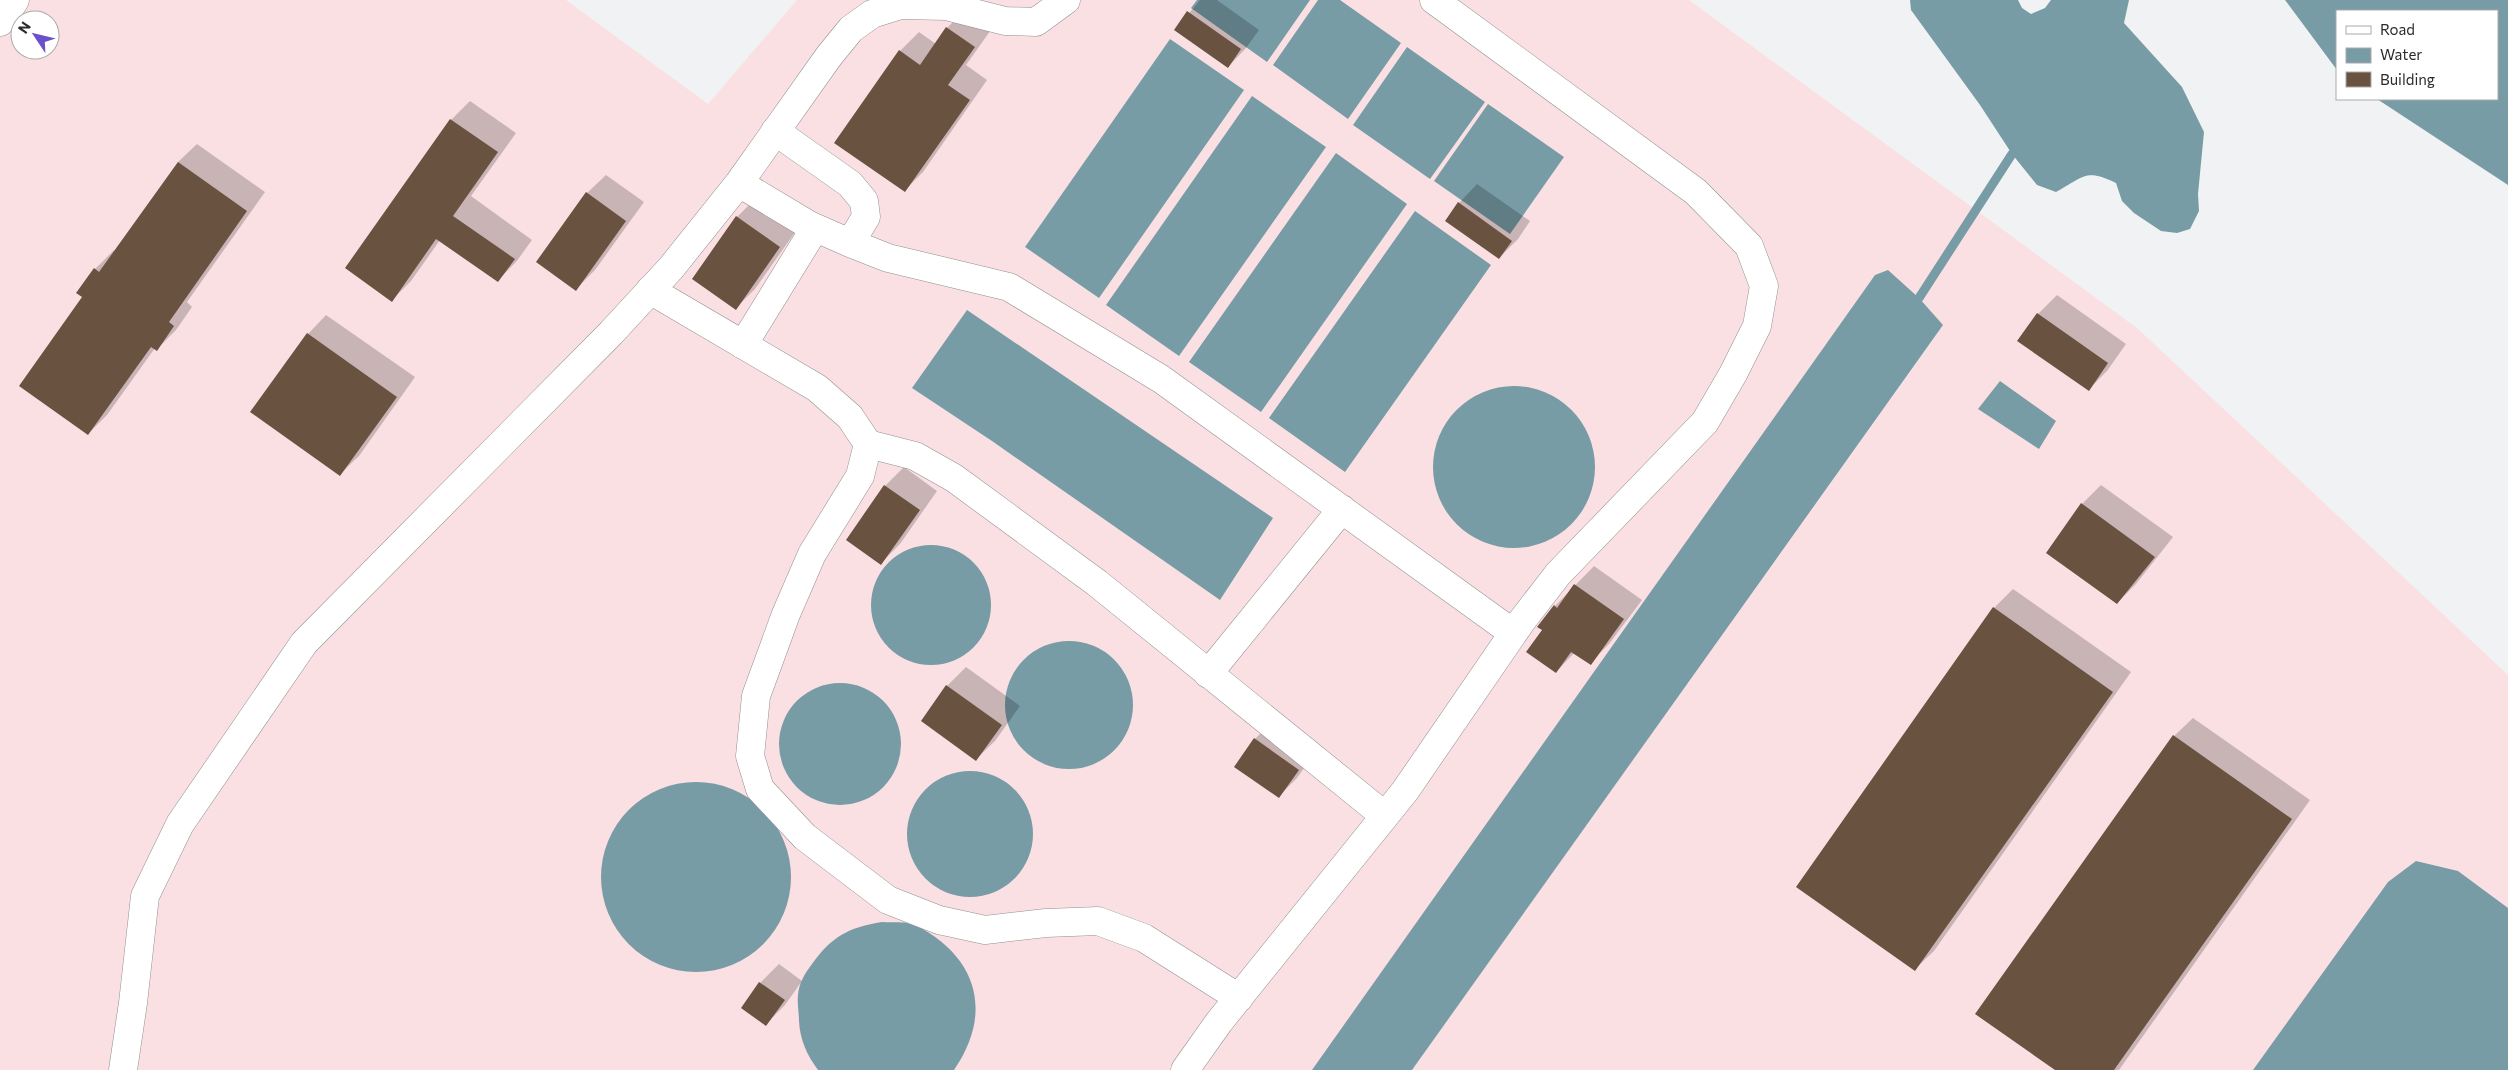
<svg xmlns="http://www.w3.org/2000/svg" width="2508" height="1070" font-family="Commissioner,sans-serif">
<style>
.industrial{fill:#fbe0e3;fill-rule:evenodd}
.water{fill:#789ca6}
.shadow{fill:#0003}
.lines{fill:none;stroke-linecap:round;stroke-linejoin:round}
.stream{stroke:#789ca6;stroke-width:9}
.building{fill:#6a5240}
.minor-casing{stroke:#909091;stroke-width:29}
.minor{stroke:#fff;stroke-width:28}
</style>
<rect width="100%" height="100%" fill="#f1f2f3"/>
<path class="industrial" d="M 0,0 L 566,0 L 708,104 L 797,0 L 1689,0 L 2137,328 L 2508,675 L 2508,1070 L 0,1070 ZM 20,20 L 50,20 L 50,50 L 20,50 Z"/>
<path class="water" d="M 1197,0 L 1310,0 L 1267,62 L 1191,8 Z
M 1318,0 L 1340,0 L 1401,43 L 1348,119 L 1273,65 Z
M 1910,0 L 2018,0 L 2022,8 L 2031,14 L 2045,8 L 2051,0 L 2129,0 L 2124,23 L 2182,87 L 2204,132 L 2198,194 L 2199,211 L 2190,229 L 2177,233 L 2161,231 L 2134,213 L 2122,201 L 2116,183 C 2085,168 2084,177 2056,192 L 2037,185 L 2012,154 L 1980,105 L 1911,10 Z
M 2285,0 L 2508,0 L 2508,185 L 2377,99 L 2497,99 L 2497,11 L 2337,11 L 2337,70 Z
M 1170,39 L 1244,90 L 1099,298 L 1025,247 Z
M 1407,47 L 1485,102 L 1430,179 L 1353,125 Z
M 1252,96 L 1326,147 L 1179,356 L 1106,305 Z
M 1488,104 L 1564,157 L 1510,234 L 1434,181 Z
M 1336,153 L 1407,204 L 1261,412 L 1189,362 Z
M 1415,211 L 1491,265 L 1345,472 L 1269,418 Z
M 1888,270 L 1919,298 L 1943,325 L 1412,1070 L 1312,1070 L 1875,275 Z
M 967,310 L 1273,518 L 1220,600 L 992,441 L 912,388 Z
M 2000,381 L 2056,421 L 2039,449 L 1978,409 Z
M1433 467a81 81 0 1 1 162 0a81 81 0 1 1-162 0Z
M871 605a60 60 0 1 1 120 0a60 60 0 1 1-120 0Z
M1005 705a64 64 0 1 1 128 0a64 64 0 1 1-128 0Z
M779 744a61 61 0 1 1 122 0a61 61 0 1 1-122 0Z
M907 834a63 63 0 1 1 126 0a63 63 0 1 1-126 0Z
M601 877a95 95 0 1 1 190 0a95 95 0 1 1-190 0Z
M 2416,861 L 2458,871 L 2508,908 L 2508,1070 L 2253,1070 L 2388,882 Z
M 882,922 C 892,923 905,921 915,925 C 977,956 994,1012 954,1070 L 818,1070 C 807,1055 800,1040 799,1021 C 799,1012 797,1004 798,995 C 799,983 805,973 812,964 C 831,937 849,927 882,922 Z"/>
<path class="shadow" d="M 1200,0 L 1217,0 L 1259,30 L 1246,48 L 1228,67 L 1176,29 Z
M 966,9 L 993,27 L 966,65 L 987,80 L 923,172 L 905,190 L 900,51 L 919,32 L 936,44 L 947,28 Z
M 470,101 L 516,133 L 471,196 L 532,240 L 516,262 L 497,281 L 440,240 L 411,281 L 392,300 L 451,120 Z
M 197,144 L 265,192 L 187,302 L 192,307 L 176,330 L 157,349 L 155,348 L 107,415 L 88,434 L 84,297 L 78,293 L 95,269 L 114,250 L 115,251 L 178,162 Z
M 606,175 L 644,202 L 595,270 L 576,289 L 587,193 Z
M 1477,184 L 1530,221 L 1518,239 L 1499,258 L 1459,203 Z
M 756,198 L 798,228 L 755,289 L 736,308 L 737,217 Z
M 2057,295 L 2126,344 L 2107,371 L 2088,390 L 2038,314 Z
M 326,315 L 415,377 L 359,456 L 340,474 L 308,334 Z
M 904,467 L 937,491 L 900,544 L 881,563 L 885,486 Z
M 2101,485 L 2173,537 L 2136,584 L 2117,603 L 2082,504 Z
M 1594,566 L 1642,600 L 1609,644 L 1590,663 L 1575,652 L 1556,672 L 1544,630 L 1539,627 L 1555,606 Z
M 2013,589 L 2131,672 L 1934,951 L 1915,969 L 1994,608 Z
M 966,667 L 1020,706 L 995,741 L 976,759 L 947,686 Z
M 2193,718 L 2310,800 L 2119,1070 L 2057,1070 L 2174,736 Z
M 1274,720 L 1317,750 L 1297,778 L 1279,796 L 1255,739 Z
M 779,964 L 802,981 L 785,1005 L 766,1024 L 760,983 Z"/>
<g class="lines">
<path class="stream" d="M 1919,298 L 2012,154"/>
</g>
<path class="building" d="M 1187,11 L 1241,49 L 1228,68 L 1174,30 Z
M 946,27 L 975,47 L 948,85 L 970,100 L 905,192 L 834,143 L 899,50 L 920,65 Z
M 450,119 L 498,152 L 453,216 L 515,259 L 498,282 L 436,239 L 392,302 L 345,268 Z
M 178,162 L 247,211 L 169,322 L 174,326 L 157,351 L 151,347 L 88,435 L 19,386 L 82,297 L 76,293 L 94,268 L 99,272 Z
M 586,192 L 626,221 L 576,291 L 536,262 Z
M 1458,202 L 1512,241 L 1499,259 L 1445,221 Z
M 736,216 L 780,247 L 736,310 L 692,279 Z
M 2037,313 L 2108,363 L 2089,391 L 2017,341 Z
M 307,333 L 397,397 L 340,476 L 250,412 Z
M 884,485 L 920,510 L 881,565 L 846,540 Z
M 2081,503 L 2155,557 L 2117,604 L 2046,553 Z
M 1574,584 L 1624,619 L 1591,665 L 1571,652 L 1556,673 L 1526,652 L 1542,630 L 1537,627 L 1554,605 L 1557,608 Z
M 1993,607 L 2113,692 L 1915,971 L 1796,887 Z
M 946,685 L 1002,725 L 976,761 L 921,721 Z
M 2173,735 L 2292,819 L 2114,1070 L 2055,1070 L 1975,1014 Z
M 1254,738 L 1299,770 L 1279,798 L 1234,767 Z
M 759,982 L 785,1000 L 766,1026 L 741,1008 Z"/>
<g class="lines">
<defs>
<path id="minor" d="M 0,22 L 15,0
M 775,131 L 850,184 L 864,201 L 866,217 L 850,243
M 739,183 L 809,225 L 850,243 L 888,258 L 1009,287 L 1161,379 L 1513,633
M 650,290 L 817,388 L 850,417 L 868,444 L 860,476 L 812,554 L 786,614 L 756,696 L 750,756 L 760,789 L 805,837 L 888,900 L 939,920 L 985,930 L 1046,923 L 1098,921 L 1144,938 L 1239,998
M 743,345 L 815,228
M 868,444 L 915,456 L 954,478 L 1097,583 L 1385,816
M 1208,674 L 1342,509
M 123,1070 L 133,1003 L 145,896 L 180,824 L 304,643 L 611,333 L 671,268 L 739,183 L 829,56 L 851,29 L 872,14 L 901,5 L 946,6 L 1005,21 L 1036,22 L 1066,0
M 1185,1070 L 1219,1022 L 1405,791 L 1521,622 L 1558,574 L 1705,422 L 1733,374 L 1757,326 L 1764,286 L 1749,246 L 1696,192 L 1434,0"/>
</defs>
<use href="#minor" class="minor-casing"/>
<use href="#minor" class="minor"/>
</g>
<rect x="2336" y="10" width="162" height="90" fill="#ffffff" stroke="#aaaaab"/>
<rect x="2346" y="26" width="25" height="8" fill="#ffffff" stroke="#aaaaab"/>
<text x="2380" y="35" font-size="15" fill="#2b2b2c">Road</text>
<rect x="2346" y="48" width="25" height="15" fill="#789ca6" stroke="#aaaaab"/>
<text x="2380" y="60" font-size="15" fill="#2b2b2c">Water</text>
<rect x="2346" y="72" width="25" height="15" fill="#6a5240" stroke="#aaaaab"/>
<text x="2380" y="85" font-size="15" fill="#2b2b2c">Building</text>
<g transform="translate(35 35) rotate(305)"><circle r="24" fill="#ffffff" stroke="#aaaaab"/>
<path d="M0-4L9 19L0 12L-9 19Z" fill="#6a51ca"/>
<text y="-8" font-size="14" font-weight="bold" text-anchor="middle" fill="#2b2b2c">N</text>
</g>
</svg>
